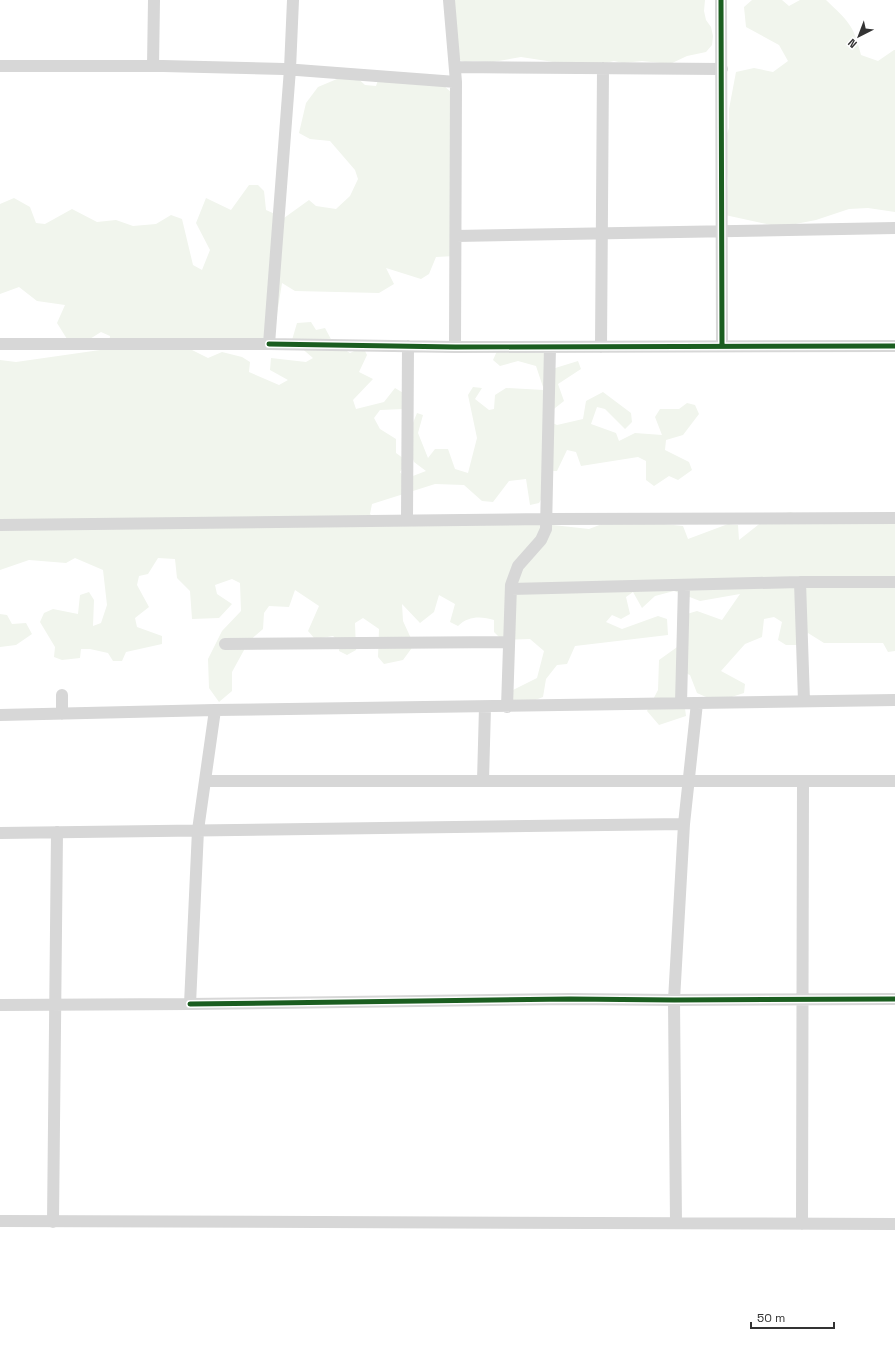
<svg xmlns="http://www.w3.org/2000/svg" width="895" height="1346" font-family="'Space Grotesk',sans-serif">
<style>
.green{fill:#f1f5ed}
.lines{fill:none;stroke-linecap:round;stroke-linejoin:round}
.minor{stroke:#d7d7d7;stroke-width:12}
.cycleway-casing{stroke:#fff;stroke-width:8}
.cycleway{stroke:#1b5e20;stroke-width:5}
</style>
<rect width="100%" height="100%" fill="#fff"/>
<path class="green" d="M 454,0 L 705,0 L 704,11 L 706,20 L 711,27 L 713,36 L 712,45 L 706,52 L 687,56 L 670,64 L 642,61 L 623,63 L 614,61 L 586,67 L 521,57 L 493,62 L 474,61 L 465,62 L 456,59 Z
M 752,0 L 782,0 L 789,6 L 800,0 L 826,0 C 848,21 854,25 861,55 L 878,61 L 894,50 L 895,50 L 895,212 L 868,208 L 849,209 L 816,220 L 780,227 L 725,215 L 728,182 L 723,145 L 729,128 L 729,109 L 736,72 L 754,68 L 773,72 L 788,61 L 779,45 L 746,27 L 744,7 Z
M 352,73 L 365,85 L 376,86 L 379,77 L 443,85 L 452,93 L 455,256 L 436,257 L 429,274 L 421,279 L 386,268 L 394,284 L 379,293 L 295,291 L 282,283 L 273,339 L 186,347 L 208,358 L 222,352 L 242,357 L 250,362 L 249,372 L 279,385 L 288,380 L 270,370 L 271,358 L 306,362 L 313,358 L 292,340 L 297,323 L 311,322 L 316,330 L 325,328 L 333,343 L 350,353 L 363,347 L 367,355 L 359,372 L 373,379 L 353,400 L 356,409 L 384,402 L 395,388 L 410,397 L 404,409 L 380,410 L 374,418 L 380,429 L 396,439 L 396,453 L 407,461 L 400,472 L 405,479 L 426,471 L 414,462 L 406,440 L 417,413 L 423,415 L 418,433 L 428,458 L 435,449 L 448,449 L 455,469 L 468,473 L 477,438 L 468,395 L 473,387 L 482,388 L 475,399 L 489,410 L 494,409 L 495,395 L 506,388 L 544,390 L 536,366 L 518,361 L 500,366 L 493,360 L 497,351 L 544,353 L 552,369 L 578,361 L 581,369 L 558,384 L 564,401 L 550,412 L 548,421 L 557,425 L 583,419 L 586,401 L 603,392 L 631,413 L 632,422 L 625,429 L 605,409 L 597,407 L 591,424 L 616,433 L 619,441 L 635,433 L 662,435 L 655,417 L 660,409 L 679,409 L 687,403 L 695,405 L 699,414 L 683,435 L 666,440 L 665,450 L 689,462 L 692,470 L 678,480 L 669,476 L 654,486 L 646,480 L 646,461 L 638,457 L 581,466 L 576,452 L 567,450 L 557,471 L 547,471 L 543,496 L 539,503 L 530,505 L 526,479 L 509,481 L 493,502 L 482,501 L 464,485 L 435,484 L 372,504 L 370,514 L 377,521 L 473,516 L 589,529 L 615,519 L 683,526 L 688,539 L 728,524 L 738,525 L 739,540 L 768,517 L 790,512 L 807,517 L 895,522 L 895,651 L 888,652 L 883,643 L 824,643 L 808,633 L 796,645 L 786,645 L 778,640 L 782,622 L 774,617 L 764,619 L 762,637 L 745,644 L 721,671 L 745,684 L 744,693 L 725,699 L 706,697 L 697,693 L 690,675 L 680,671 L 686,716 L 659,725 L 647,711 L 658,690 L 659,660 L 680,645 L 680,616 L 697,611 L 722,620 L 740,594 L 700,601 L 674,591 L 655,596 L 642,608 L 633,592 L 626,597 L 630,614 L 621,619 L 612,615 L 606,622 L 622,629 L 658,616 L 667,619 L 668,635 L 575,646 L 567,664 L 557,665 L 546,679 L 543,697 L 517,707 L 511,700 L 513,690 L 537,678 L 544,651 L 530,639 L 502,640 L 494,632 L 494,620 C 481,616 468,616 458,626 L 450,622 L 455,604 L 439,595 L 434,612 L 420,623 L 402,604 L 403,621 L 414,645 L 403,660 L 384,664 L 378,657 L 379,629 L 363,618 L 355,623 L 356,650 L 347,655 L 339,651 L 340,642 L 333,636 L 315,639 L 308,631 L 319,606 L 295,590 L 289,607 L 269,606 L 264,613 L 263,629 L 249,641 L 232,672 L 232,691 L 219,702 L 209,688 L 208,659 L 222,631 L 241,611 L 240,583 L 232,579 L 215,585 L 217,594 L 232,604 L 219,618 L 192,619 L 190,591 L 177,578 L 175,559 L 158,558 L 148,574 L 139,576 L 137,585 L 149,607 L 135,618 L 137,627 L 162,636 L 162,644 L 126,652 L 122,661 L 113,661 L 108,653 L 90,649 L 81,649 L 80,658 L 62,660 L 54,657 L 55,647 L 40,622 L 44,613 L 53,609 L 78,614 L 80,595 L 89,592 L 94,600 L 93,626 L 101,623 L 107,605 L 103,570 L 75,558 L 66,563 L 29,560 L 0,570 L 0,360 L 16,362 L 100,350 L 109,345 L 110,336 L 101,332 L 85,342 L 67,339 L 57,323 L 65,305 L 37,301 L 19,287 L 0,294 L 0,204 L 14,198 L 30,207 L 36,223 L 45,224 L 72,209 L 97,222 L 116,220 L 133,226 L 156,224 L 171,215 L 182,219 L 193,265 L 202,270 L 210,250 L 196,223 L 206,198 L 231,210 L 249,185 L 258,185 L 264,191 L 266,210 L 284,218 L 309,200 L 316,206 L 336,209 L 350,196 L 358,179 L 355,170 L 330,141 L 310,139 L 299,133 L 306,103 L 318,87 L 344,76 Z
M 0,614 L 7,615 L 12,624 L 26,623 L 32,634 L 16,645 L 0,647 Z"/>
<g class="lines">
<path class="minor" d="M 449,0 L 456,82 L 455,347
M 721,0 L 722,346
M 0,66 L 163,66 L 284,69 L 456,82
M 153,66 L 154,0
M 456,67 L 722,69
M 456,236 L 895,228
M 0,344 L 269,344 L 455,347 L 895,346
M 269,344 L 290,69 L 293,0
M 601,347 L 603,68
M 407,520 L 408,346
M 0,525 L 546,519 L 895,518
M 800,582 L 804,701
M 511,589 L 800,582 L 895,582
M 225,644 L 509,642
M 681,703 L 684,585
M 507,707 L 511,585 L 518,566 L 541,540 L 546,529 L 550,347
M 62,714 L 62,695
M 0,715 L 215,710 L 895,700
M 205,781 L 895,781
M 483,781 L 485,707
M 0,833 L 684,824
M 190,1004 L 198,830 L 215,710
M 0,1005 L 190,1004 L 570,999 L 674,1000 L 895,999
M 0,1221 L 895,1224
M 53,1222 L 57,832
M 676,1223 L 674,1000 L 684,824 L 697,703
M 802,1224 L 803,781"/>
<defs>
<path id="cycleway" d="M 721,0 L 722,346
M 269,344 L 455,347 L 895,346
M 190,1004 L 570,999 L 674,1000 L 895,999"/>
</defs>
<use href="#cycleway" class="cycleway-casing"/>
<use href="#cycleway" class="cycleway"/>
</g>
<g transform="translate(859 36) rotate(222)" stroke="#ffffff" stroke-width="3" paint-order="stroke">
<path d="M0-3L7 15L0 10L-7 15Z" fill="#333333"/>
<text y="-6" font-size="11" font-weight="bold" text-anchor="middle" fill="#333333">N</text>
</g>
<path d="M751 1322v6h83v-6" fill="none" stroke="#333333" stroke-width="2"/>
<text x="757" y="1322" font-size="12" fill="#333333" stroke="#ffffff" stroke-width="3" paint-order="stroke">50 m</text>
</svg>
